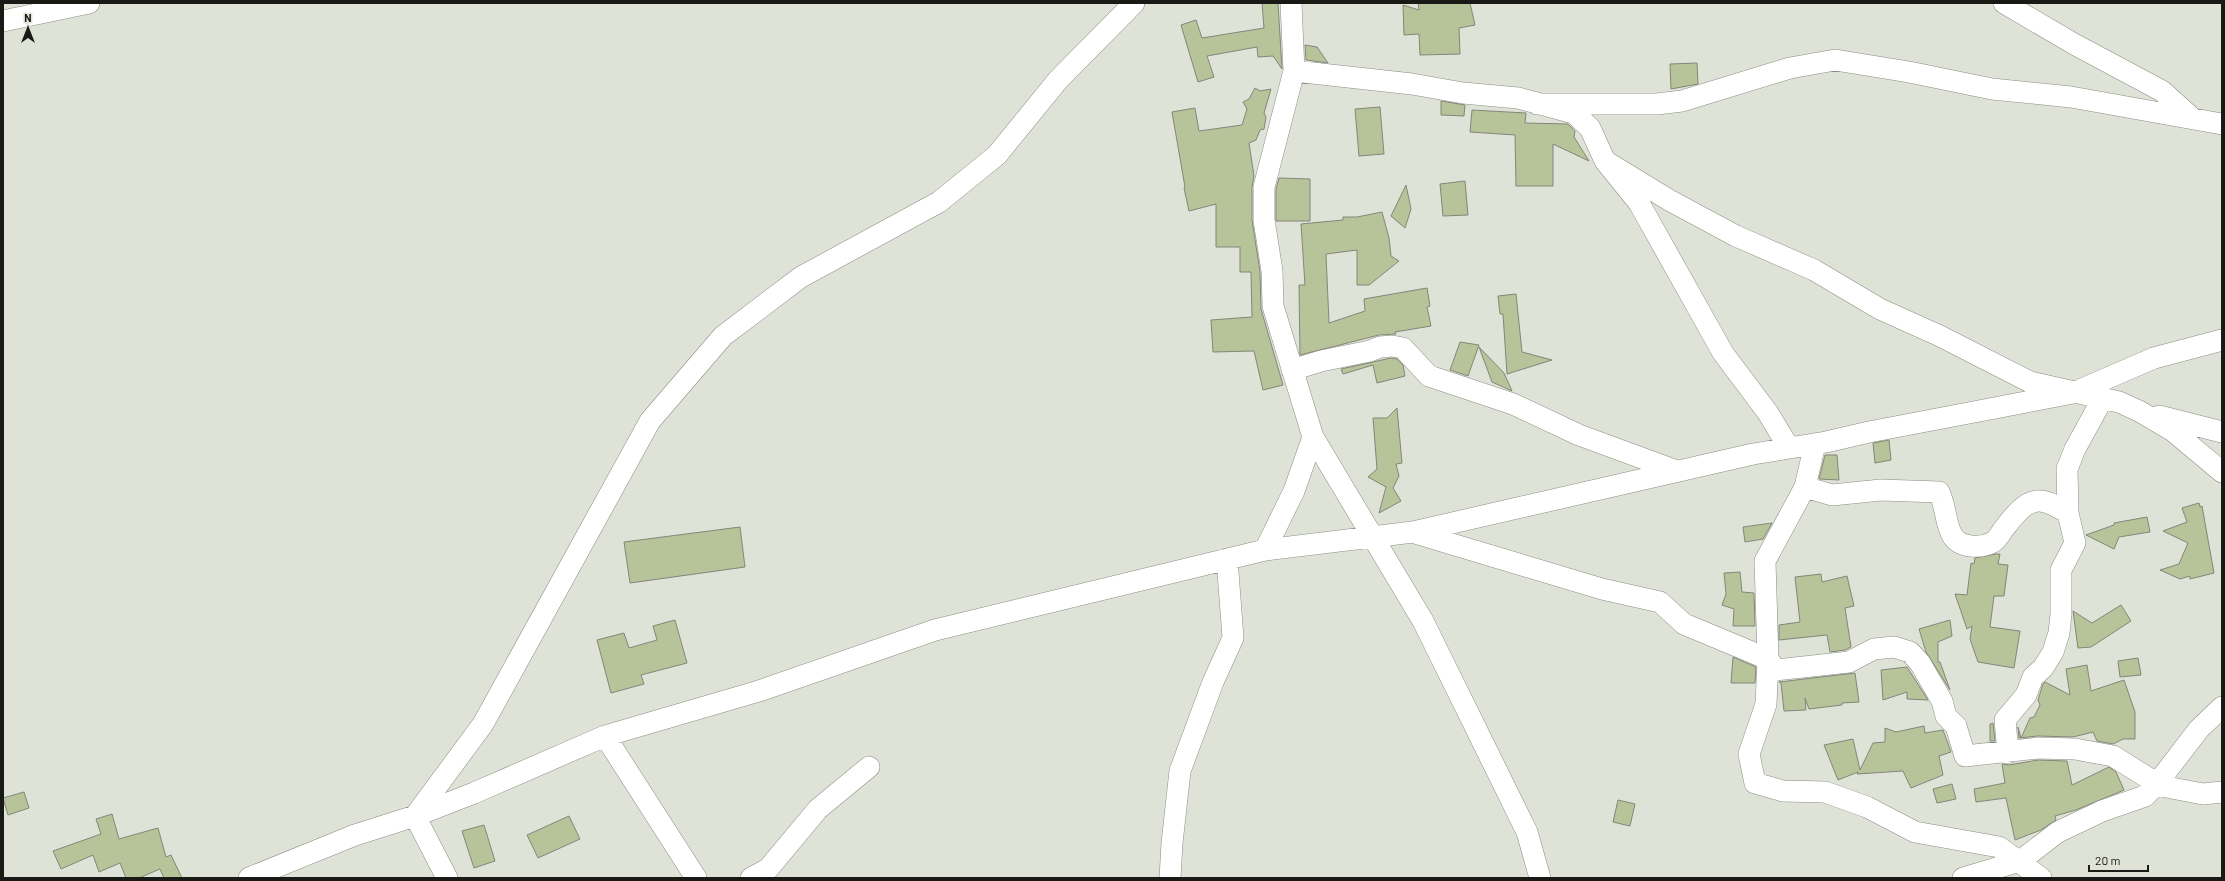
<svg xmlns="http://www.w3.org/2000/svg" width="2225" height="881" font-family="Barlow,sans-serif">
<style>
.building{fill:#b7c398;stroke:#83867b}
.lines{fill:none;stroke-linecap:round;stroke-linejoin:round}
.minor-casing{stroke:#8b8e83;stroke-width:22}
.minor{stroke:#fff;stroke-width:21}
</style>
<rect width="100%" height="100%" fill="#dfe3d7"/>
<path class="building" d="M 1262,3 L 1278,3 L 1282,69 L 1273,56 L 1258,57 L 1257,47 L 1207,56 L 1214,77 L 1198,82 L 1181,25 L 1196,20 L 1202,38 L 1264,28 Z
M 1418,3 L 1470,3 L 1475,25 L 1459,28 L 1460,54 L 1420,55 L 1419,34 L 1404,35 L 1403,5 L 1419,10 Z
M 1305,45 L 1317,47 L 1328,63 L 1306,60 Z
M 1697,63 L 1698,84 L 1671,89 L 1670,64 Z
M 1255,88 L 1260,91 L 1271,89 L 1264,113 L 1266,117 L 1264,129 L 1260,130 L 1256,140 L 1249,143 L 1254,176 L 1252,187 L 1252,220 L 1260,272 L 1261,309 L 1283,385 L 1263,390 L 1254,351 L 1213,352 L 1211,320 L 1252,317 L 1251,272 L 1240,272 L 1240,247 L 1216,247 L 1216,204 L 1189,211 L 1184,188 L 1185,187 L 1172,112 L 1195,108 L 1199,131 L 1242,125 L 1247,109 L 1243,102 L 1249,99 Z
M 1441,101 L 1465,105 L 1464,116 L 1441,115 Z
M 1380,107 L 1384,154 L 1359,156 L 1355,109 Z
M 1472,110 L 1526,113 L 1525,123 L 1568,124 L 1575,131 L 1574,137 L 1589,161 L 1553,144 L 1553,186 L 1516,186 L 1515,135 L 1470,132 Z
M 1279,178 L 1310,179 L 1310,221 L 1276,221 L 1276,189 Z
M 1465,181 L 1468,215 L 1443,216 L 1440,184 Z
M 1406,185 L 1411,209 L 1405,228 L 1391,216 Z
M 1382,212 L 1389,238 L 1391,256 L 1399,261 L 1369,285 L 1357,285 L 1357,250 L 1326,254 L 1329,323 L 1365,311 L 1364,299 L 1427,288 L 1430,306 L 1427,307 L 1431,326 L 1395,332 L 1396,334 L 1379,335 L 1300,355 L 1299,285 L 1305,285 L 1301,224 L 1343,220 L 1343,217 L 1357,217 Z
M 1516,294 L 1522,352 L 1552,360 L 1507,374 L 1503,314 L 1500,314 L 1498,296 Z
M 1460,342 L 1479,345 L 1468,376 L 1450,370 Z
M 1479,347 L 1504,373 L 1512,391 L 1492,382 Z
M 1391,358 L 1397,359 L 1403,365 L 1405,376 L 1377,383 L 1373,365 L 1343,374 L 1341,369 Z
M 1397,408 L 1402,463 L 1396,464 L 1399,476 L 1393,488 L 1401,501 L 1379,513 L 1386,487 L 1368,477 L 1377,469 L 1373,418 L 1387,418 Z
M 1889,440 L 1891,460 L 1875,463 L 1873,443 Z
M 1825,455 L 1837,455 L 1839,480 L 1819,479 Z
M 2199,503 L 2200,507 L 2202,506 L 2214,573 L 2190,579 L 2190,576 L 2180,579 L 2160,570 L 2179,564 L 2188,543 L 2163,531 L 2187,522 L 2182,508 Z
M 2147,517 L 2150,532 L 2119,537 L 2114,549 L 2086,535 L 2114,525 L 2114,523 Z
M 1772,523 L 1763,539 L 1745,542 L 1743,527 Z
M 740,527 L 745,567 L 630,583 L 624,542 Z
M 1996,554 L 2000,554 L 1998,564 L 2008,565 L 2004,596 L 1994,596 L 1990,627 L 2020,631 L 2014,668 L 1978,662 L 1970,639 L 1972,626 L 1967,629 L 1955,594 L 1967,595 L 1971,563 L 1974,564 L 1975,558 Z
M 1740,572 L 1742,592 L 1754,593 L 1755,626 L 1733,626 L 1734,609 L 1722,605 L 1726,594 L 1724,573 Z
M 1821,574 L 1822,582 L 1847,576 L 1854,606 L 1845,608 L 1851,647 L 1845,650 L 1830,652 L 1827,635 L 1779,640 L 1779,625 L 1800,622 L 1795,577 Z
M 2121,605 L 2131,621 L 2091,647 L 2078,648 L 2073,611 L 2092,623 Z
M 675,620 L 687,663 L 641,675 L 644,684 L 611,693 L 597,640 L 624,633 L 629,648 L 657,640 L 653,626 Z
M 1950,620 L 1952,636 L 1938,642 L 1938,662 L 1940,662 L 1950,690 L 1926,652 L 1919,629 Z
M 1733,657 L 1756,667 L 1755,683 L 1731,683 Z
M 2138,658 L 2141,675 L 2120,677 L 2118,661 Z
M 2087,665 L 2091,691 L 2124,680 L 2135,712 L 2135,739 L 2123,739 L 2113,744 L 2097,741 L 2093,732 L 2073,737 L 2038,736 L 2019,738 L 2018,727 L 2021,738 L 2030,718 L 2034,717 L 2040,705 L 2038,700 L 2043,684 L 2045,682 L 2070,695 L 2066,669 Z
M 1907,667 L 1928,700 L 1907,699 L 1907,692 L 1883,700 L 1881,670 Z
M 1855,673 L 1859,702 L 1842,703 L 1842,705 L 1809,709 L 1805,698 L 1806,710 L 1784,711 L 1781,683 L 1779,682 Z
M 1993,723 L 1995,741 L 1990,741 L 1990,724 Z
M 1924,726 L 1925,733 L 1943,730 L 1951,752 L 1939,756 L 1943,775 L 1911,788 L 1903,771 L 1857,774 L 1858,772 L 1838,780 L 1824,745 L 1853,739 L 1860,770 L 1873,743 L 1885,742 L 1885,728 L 1896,732 Z
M 2038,760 L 2067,761 L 2072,785 L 2109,767 L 2116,772 L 2124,790 L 2076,810 L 2055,816 L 2056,820 L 2041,830 L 2015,840 L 2006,798 L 1976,802 L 1974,789 L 2005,783 L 2002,764 L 2009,765 Z
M 1952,784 L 1956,799 L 1937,803 L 1933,789 Z
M 24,792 L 29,808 L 8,815 L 3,798 Z
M 1618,800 L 1635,804 L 1630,826 L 1613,822 Z
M 112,814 L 119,839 L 158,828 L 166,857 L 171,855 L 182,878 L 164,878 L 160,869 L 139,878 L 126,878 L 120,863 L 99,872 L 93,855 L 61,869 L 53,851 L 101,834 L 96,819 Z
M 569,816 L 580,839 L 538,858 L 527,835 Z
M 484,825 L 495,861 L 474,868 L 462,831 Z"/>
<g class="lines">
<defs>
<path id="minor" d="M 1291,3 L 1294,71 L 1264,187 L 1264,220 L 1272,271 L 1273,306 L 1313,437 L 1423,621 L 1527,832 L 1540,878
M 2004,3 L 2074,44 L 2162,91 L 2192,118
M 3,21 L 89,3
M 1294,71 L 1412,84 L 1463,93 L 1518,98 L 1574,113 L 1590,128 L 1605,161 L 1639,203 L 1723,353 L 1768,413 L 1789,448
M 1537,104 L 1657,104 L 1682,101 L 1790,68 L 1835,60 L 1909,72 L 1992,89 L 2071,97 L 2222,124
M 1605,161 L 1669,200 L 1736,236 L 1814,270 L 1880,309 L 1940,336 L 2030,382 L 2119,402 L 2139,411 L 2173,431 L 2222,472
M 1292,370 L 1321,361 L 1370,351 L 1380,347 L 1392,346 L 1403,348 L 1429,376 L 1513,404 L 1579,435 L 1677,471
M 2159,416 L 2222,432
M 1815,444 L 1805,487 L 1765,561 L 1768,659 L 1776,670 L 1849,662 L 1874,649 L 1894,647 L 1910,652 L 1920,663 L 1942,701 L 1946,716 L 1956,726 L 1965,756 L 2038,748 L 2075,749 L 2113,756 L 2153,781 L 2156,785 L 2203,794 L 2222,792
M 1805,487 L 1832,495 L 1881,490 L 1939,492 C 1946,506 1945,522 1952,535 C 1959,548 1981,549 1993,542 C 1997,540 2000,534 2003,530 C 2011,520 2022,503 2037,501 C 2048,500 2059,508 2068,513
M 1415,533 L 1602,589 L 1660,602 L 1684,624 L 1768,659 L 1766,704 L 1749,754 L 1755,783 L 1783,791 L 1825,792 L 1867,807 L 1915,832 L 1999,847 L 2041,878
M 1265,550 L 1294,491 L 1313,437
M 605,736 L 696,878
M 2008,753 L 2005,720 L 2026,695 L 2033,677 L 2043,668 L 2053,652 L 2059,633 L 2061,614 L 2061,570 L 2075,543 L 2068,513 L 2067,469 L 2075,449 L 2103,398
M 249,878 L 355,835 L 415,816 L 474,793 L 605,736 L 759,691 L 935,630 L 1265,550 L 1413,532 L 1753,454 L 1826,442 L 1869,432 L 2073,393 L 2154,358 L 2222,340
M 447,878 L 415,816 L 483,724 L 650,421 L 723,336 L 801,277 L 939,202 L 997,155 L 1058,80 L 1134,3
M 751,878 L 768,869 L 818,809 L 869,767
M 1170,878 L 1172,843 L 1180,771 L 1213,682 L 1233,638 L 1227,559
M 1963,878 L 2020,861 L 2058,832 L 2102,811 L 2145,796 L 2156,785 L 2199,729 L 2222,707"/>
</defs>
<use href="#minor" class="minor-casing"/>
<use href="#minor" class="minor"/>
</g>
<rect width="2225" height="881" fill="none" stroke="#191a16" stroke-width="8"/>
<g transform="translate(28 28)" stroke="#dfe3d7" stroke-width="3" paint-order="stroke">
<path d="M0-3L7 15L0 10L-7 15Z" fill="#191a16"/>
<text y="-6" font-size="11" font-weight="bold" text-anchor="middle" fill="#191a16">N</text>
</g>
<path d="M2089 865v6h59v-6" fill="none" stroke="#191a16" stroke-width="2"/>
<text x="2095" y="865" font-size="12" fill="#191a16" stroke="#dfe3d7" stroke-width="3" paint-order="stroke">20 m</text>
</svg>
